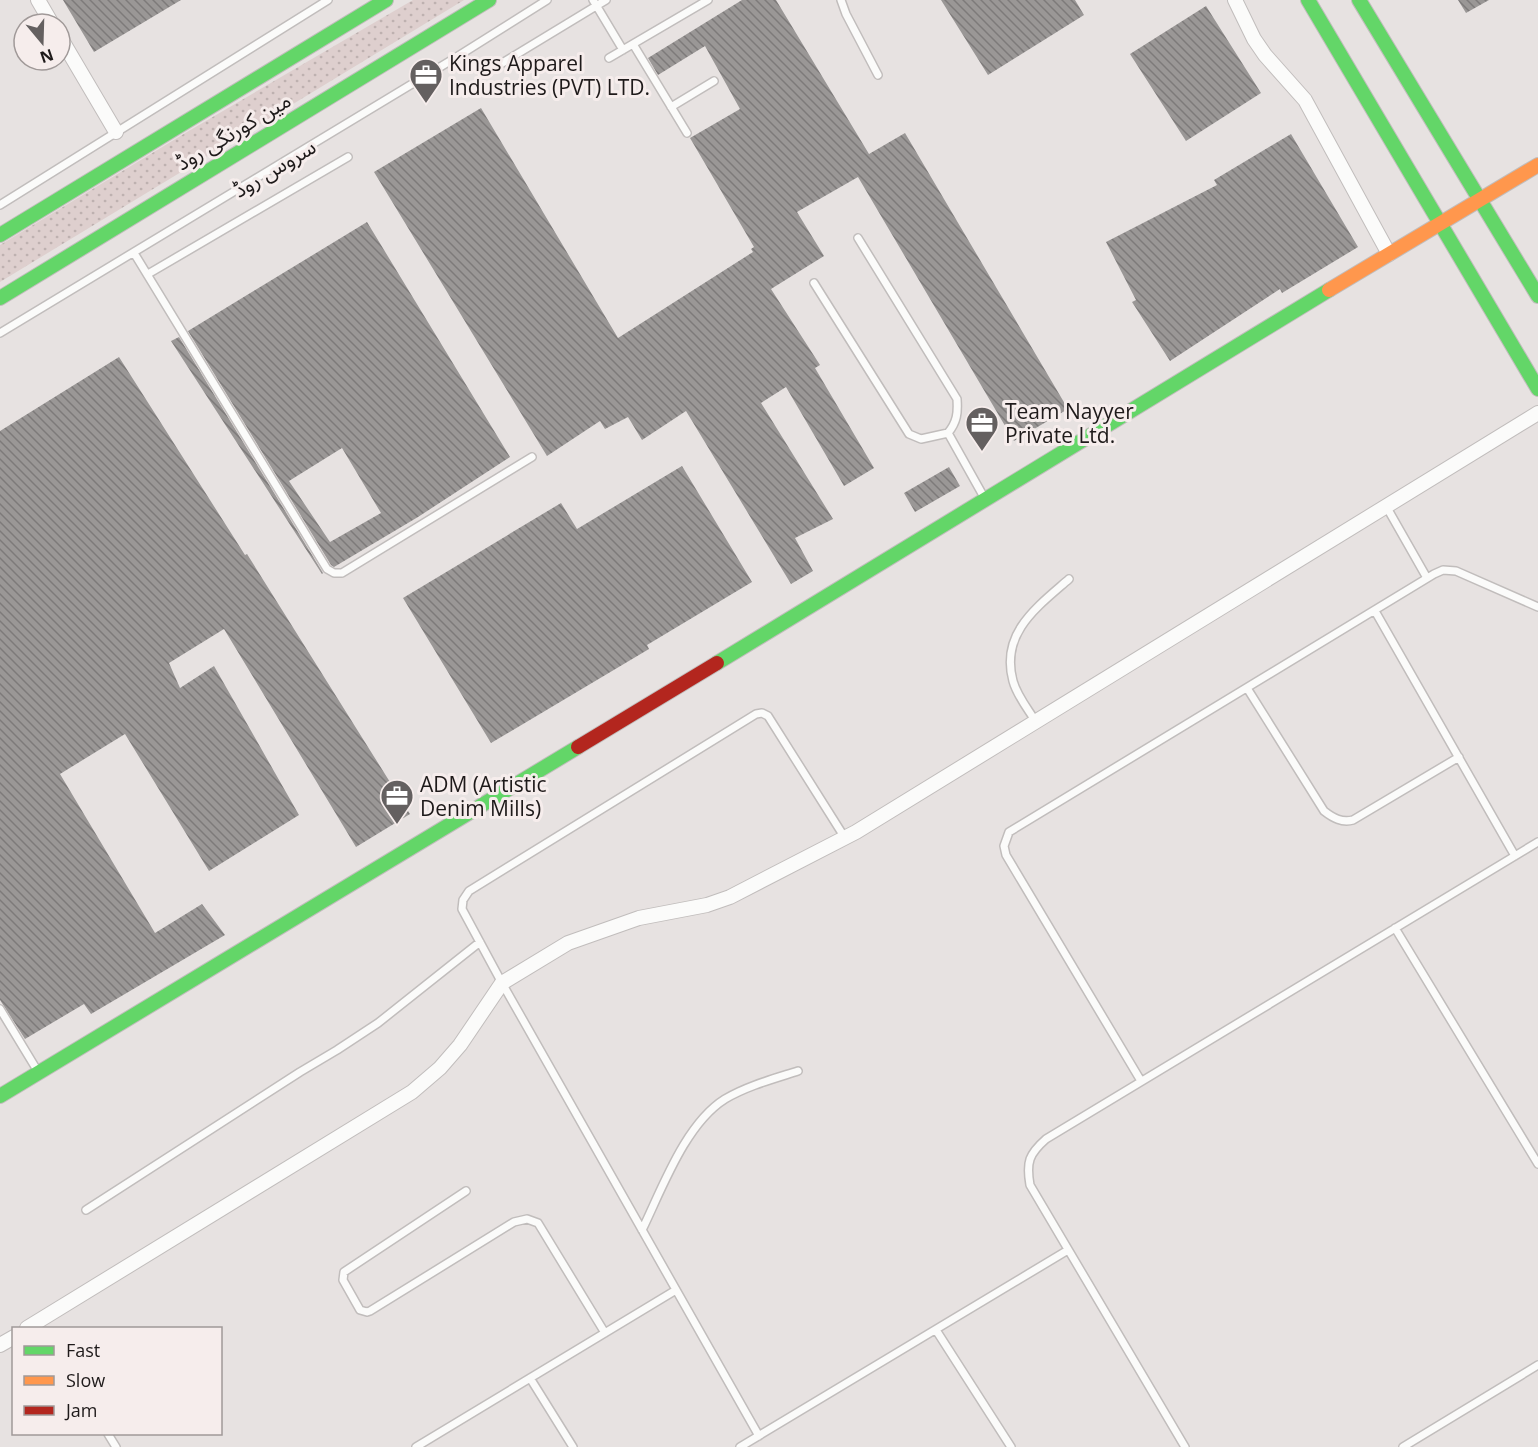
<svg xmlns="http://www.w3.org/2000/svg" width="1538" height="1447" font-family="'Open Sans','Noto Sans Arabic',sans-serif">
<style>
.grass{fill:url(#grass-dots)}
.building{fill:url(#building-back-hatch);fill-rule:evenodd}
.lines{fill:none;stroke-linecap:round;stroke-linejoin:round}
.lane-casing{stroke:#c1bdbc;stroke-width:10}
.street-casing{stroke:#c1bdbc;stroke-width:16}
.fast-casing{stroke:#c1bdbc;stroke-width:16}
.slow-casing{stroke:#c1bdbc;stroke-width:16}
.jam-casing{stroke:#c1bdbc;stroke-width:16}
.lane{stroke:#fbfbfa;stroke-width:7}
.street{stroke:#fbfbfa;stroke-width:14}
.fast{stroke:#63d668;stroke-width:14}
.slow{stroke:#ff974d;stroke-width:14}
.jam{stroke:#b3261e;stroke-width:14}
.labels{text-anchor:middle;dominant-baseline:central;stroke-width:6;stroke-linejoin:round;paint-order:stroke}
.poi-label{font-size:21px;fill:#1e1a1a;stroke:#f6edec;text-anchor:start}
.street-label{font-size:21px;fill:#1e1a1a;stroke:#f6edec}
</style>
<defs>
<pattern id="grass-dots" width="8" height="8" patternUnits="userSpaceOnUse" patternTransform="scale(1.5)"><rect width="8" height="8" fill="#decfce"/><path d="M2 2h.1M6 6h.1" fill="none" stroke="#beb1b0" stroke-width="1.8" stroke-linecap="round"/></pattern>
<pattern id="building-back-hatch" width="6" height="6" patternUnits="userSpaceOnUse" patternTransform="scale(1.5)"><rect width="6" height="6" fill="#9a9796"/><path d="M-1 5l2 2M0 0l6 6M5-1l2 2" fill="none" stroke="#7d7a7a"/></pattern>
</defs>
<rect width="100%" height="100%" fill="#e7e2e1"/>
<path class="grass" d="M 413,0 L 464,0 L 0,282 L 0,245 L 187,132 Z"/>
<path class="building" d="M 63,0 L 181,0 L 94,52 Z
M 742,0 L 776,0 L 869,154 L 905,133 L 1068,409 L 1014,441 L 858,177 L 797,212 L 824,256 L 771,289 L 820,365 L 815,368 L 874,468 L 844,486 L 786,387 L 761,403 L 833,519 L 795,538 L 813,571 L 791,584 L 686,411 L 642,440 L 628,417 L 605,429 L 600,421 L 547,456 L 374,172 L 481,108 L 618,338 L 753,252 L 751,249 L 754,247 L 690,138 L 740,109 L 705,46 L 658,75 L 648,58 Z
M 941,0 L 1075,0 L 1084,15 L 988,75 Z
M 1458,0 L 1489,0 L 1466,13 Z
M 1206,6 L 1261,93 L 1186,141 L 1130,54 Z
M 1291,134 L 1358,247 L 1282,293 L 1280,289 L 1170,361 L 1132,302 L 1136,300 L 1106,242 L 1217,185 L 1214,180 Z
M 367,222 L 510,457 L 418,517 L 334,567 L 331,565 L 188,331 ZM 342,448 L 381,513 L 330,542 L 289,481 Z
M 179,337 L 323,573 L 322,574 L 171,341 Z
M 119,357 L 245,555 L 247,554 L 410,814 L 356,847 L 224,629 L 169,663 L 180,688 L 214,666 L 299,815 L 209,871 L 125,734 L 60,774 L 155,933 L 202,904 L 225,935 L 91,1014 L 84,1004 L 25,1039 L 0,1000 L 0,431 Z
M 682,466 L 752,582 L 647,645 L 649,649 L 491,743 L 403,598 L 561,503 L 577,529 Z
M 949,467 L 960,486 L 915,512 L 904,493 Z"/>
<g class="lines">
<defs>
<path id="lane" d="M 593,0 L 623,50
M 841,0 L 846,14 L 878,75
M 633,44 L 687,133
M 609,58 L 708,0
M 494,68 L 606,0
M 671,107 L 714,81
M 0,205 L 328,0
M 858,238 L 957,399 C 958,413 957,422 948,433 L 985,499
M 134,253 L 327,569 L 334,573 L 342,573 L 532,457
M 148,274 L 348,157
M 814,283 L 909,434 L 921,439 L 948,433
M 0,333 L 455,58 L 547,0
M 1386,506 L 1427,578
M 1375,611 L 1515,856
M 1247,688 L 1324,811 C 1333,818 1342,823 1353,820 L 1459,757
M 1036,722 C 1028,709 1017,696 1013,681 C 1000,633 1037,607 1069,579
M 1395,928 L 1538,1164
M 0,1009 L 37,1070
M 1141,1081 L 1006,855 L 1004,846 L 1009,832 L 1434,574 L 1443,570 L 1456,571 L 1538,607
M 466,1191 L 344,1272 L 343,1280 L 360,1310 L 367,1312 L 370,1311 L 514,1222 L 527,1219 L 538,1223 L 605,1333
M 86,1210 L 300,1072 L 337,1050 L 378,1023 L 480,942
M 642,1230 C 662,1189 685,1124 725,1099 C 747,1086 773,1079 798,1071
M 936,1330 L 1011,1447
M 530,1378 L 573,1447
M 108,1434 L 116,1447
M 759,1436 L 502,983 L 462,909 L 463,900 L 469,891 L 756,714 L 762,713 L 768,716 L 845,838
M 416,1447 L 676,1290
M 740,1447 L 1068,1250
M 1185,1447 L 1030,1185 C 1026,1162 1029,1154 1046,1139 L 1538,842
M 1403,1447 L 1538,1365"/>
<path id="street" d="M 38,0 L 52,24
M 1235,0 L 1254,39 L 1265,55 L 1305,100 L 1389,254
M 60,37 L 116,132
M 27,1328 L 412,1092 L 440,1068 L 460,1045 L 502,983 L 568,943 L 639,918 L 707,905 L 730,897 L 856,832 L 1538,413
M 0,1345 L 14,1337"/>
<path id="fast" d="M 1308,0 L 1538,389
M 1359,0 L 1538,296
M 0,235 L 386,0
M 0,298 L 489,0
M 717,663 L 1329,290
M 0,1096 L 578,747"/>
<path id="slow" d="M 1329,290 L 1538,165"/>
<path id="jam" d="M 578,747 L 717,663"/>
</defs>
<use href="#lane" class="lane-casing"/>
<use href="#street" class="street-casing"/>
<use href="#fast" class="fast-casing"/>
<use href="#slow" class="slow-casing"/>
<use href="#jam" class="jam-casing"/>
<use href="#lane" class="lane"/>
<use href="#street" class="street"/>
<use href="#fast" class="fast"/>
<use href="#slow" class="slow"/>
<use href="#jam" class="jam"/>
</g>
<defs>
<symbol id="office-pin" viewBox="-11 -11 22 30"><path d="M0 17L-7.5 6A9.5 9.5 0 1 1 7.5 6Z" fill="#646060" stroke="#f6edec"/><path d="M-6-3h4V-5.5h4V-3h4V5H-6ZM-1-4.5V-3h2v-1.5ZM-6 0V1H6V0Z" fill="#fff"/></symbol>
</defs>
<g fill-rule="evenodd">
<use href="#office-pin" x="407" y="56" width="38" height="52"/>
<use href="#office-pin" x="963" y="404" width="38" height="52"/>
<use href="#office-pin" x="378" y="777" width="38" height="52"/>
</g>
<g class="labels">
<g class="poi-label">
<text x="449" y="63">Kings Apparel<tspan x="449" dy="24">Industries (PVT) LTD.</tspan></text>
<text x="1005" y="411">Team Nayyer<tspan x="1005" dy="24">Private Ltd.</tspan></text>
<text x="420" y="784">ADM (Artistic<tspan x="420" dy="24">Denim Mills)</tspan></text>
</g>
<g class="street-label">
<text transform="translate(233 131) rotate(-31)">مین کورنگی روڈ</text>
<text transform="translate(274 168) rotate(-31)">سروس روڈ</text>
</g>
</g>
<rect x="12" y="1327" width="210" height="108" fill="#f6edec" stroke="#a09998" stroke-width="1.5"/>
<rect x="24" y="1346" width="30" height="9" fill="#63d668" stroke="#a09998" stroke-width="1.5"/>
<text x="66" y="1357" font-size="18" fill="#1e1a1a">Fast</text>
<rect x="24" y="1376" width="30" height="9" fill="#ff974d" stroke="#a09998" stroke-width="1.5"/>
<text x="66" y="1387" font-size="18" fill="#1e1a1a">Slow</text>
<rect x="24" y="1406" width="30" height="9" fill="#b3261e" stroke="#a09998" stroke-width="1.5"/>
<text x="66" y="1417" font-size="18" fill="#1e1a1a">Jam</text>
<g transform="translate(42 42) rotate(161)"><circle r="28" fill="#f6edec" stroke="#a09998" stroke-width="1.5"/>
<path d="M0-4.5L10 22L0 15L-10 22Z" fill="#646060"/>
<text y="-9" font-size="16" font-weight="bold" text-anchor="middle" fill="#1e1a1a">N</text>
</g>
</svg>
